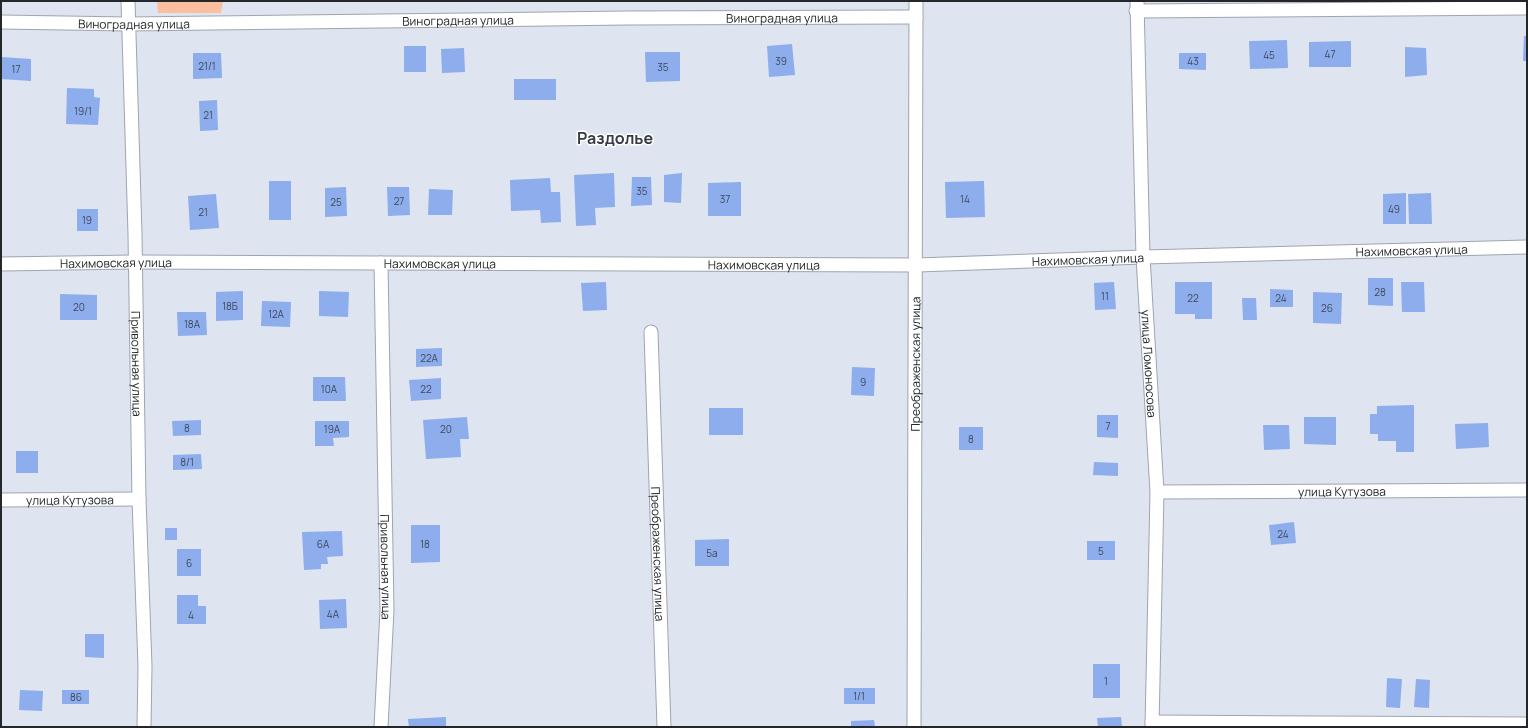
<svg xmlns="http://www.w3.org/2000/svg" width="1528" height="728" font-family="Manrope,sans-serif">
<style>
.green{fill:#fbbe9f}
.building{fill:#8dadec}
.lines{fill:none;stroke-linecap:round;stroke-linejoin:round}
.minor-casing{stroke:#9fa4af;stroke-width:15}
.minor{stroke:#fff;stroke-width:13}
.labels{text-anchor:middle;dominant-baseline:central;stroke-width:3;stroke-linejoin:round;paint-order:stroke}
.number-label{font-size:10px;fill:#3e485a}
.street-label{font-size:12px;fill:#24262a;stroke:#fff}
.district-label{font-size:16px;font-weight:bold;fill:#353a43;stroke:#fff}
</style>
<rect width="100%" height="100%" fill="#dee4f0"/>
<path class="green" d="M 157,1 L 223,1 L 221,13 L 158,13 Z"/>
<path class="building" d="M 1524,36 L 1527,36 L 1527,61 L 1523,61 Z
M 1287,40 L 1288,68 L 1250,69 L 1249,41 Z
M 1351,41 L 1351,67 L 1309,67 L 1309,42 Z
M 792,44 L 795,75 L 769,77 L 767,46 Z
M 404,46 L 426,46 L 426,72 L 404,72 Z
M 1405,47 L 1426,48 L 1427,75 L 1405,77 Z
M 464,48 L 465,72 L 442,73 L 441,49 Z
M 645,52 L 680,52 L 680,81 L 646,82 Z
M 193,53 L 221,53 L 222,78 L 193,79 Z
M 1179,53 L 1206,53 L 1206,70 L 1179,69 Z
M 1,57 L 31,59 L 31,81 L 1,79 Z
M 514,79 L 556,79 L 556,100 L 514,100 Z
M 67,88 L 94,89 L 94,97 L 100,98 L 98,125 L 66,124 Z
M 217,100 L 218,130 L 200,131 L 199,101 Z
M 614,173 L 615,207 L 595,208 L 596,225 L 576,226 L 574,175 Z
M 682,173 L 681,203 L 664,202 L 664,175 Z
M 632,177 L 651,177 L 652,205 L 631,206 Z
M 550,178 L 551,192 L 560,192 L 561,222 L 541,223 L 540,210 L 511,211 L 510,180 Z
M 269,181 L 291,181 L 291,220 L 269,220 Z
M 984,181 L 985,217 L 946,218 L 945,182 Z
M 741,182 L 741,216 L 708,216 L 708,183 Z
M 346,187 L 347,216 L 325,217 L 325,188 Z
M 387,187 L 409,187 L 410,215 L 388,216 Z
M 429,189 L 453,190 L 452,215 L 428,215 Z
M 1406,193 L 1406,224 L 1383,224 L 1383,194 Z
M 1431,193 L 1432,224 L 1409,224 L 1408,194 Z
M 216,194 L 219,228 L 190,230 L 188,196 Z
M 77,209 L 98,209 L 98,231 L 77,231 Z
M 1368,278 L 1393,278 L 1393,306 L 1368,305 Z
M 606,282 L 607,310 L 583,311 L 581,283 Z
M 1114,282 L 1116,309 L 1095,310 L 1094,283 Z
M 1175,282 L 1212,282 L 1212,319 L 1195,319 L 1195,314 L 1175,314 Z
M 1401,282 L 1424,282 L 1425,312 L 1402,312 Z
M 1270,289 L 1293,290 L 1293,307 L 1270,307 Z
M 243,291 L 243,320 L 216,321 L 216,292 Z
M 319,291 L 349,292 L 348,317 L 319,316 Z
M 1313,292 L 1342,293 L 1341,324 L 1313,323 Z
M 60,294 L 97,295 L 97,320 L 60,320 Z
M 1242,298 L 1256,298 L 1257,320 L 1243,320 Z
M 262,301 L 291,302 L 290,327 L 261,326 Z
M 177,312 L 206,312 L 207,335 L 178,336 Z
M 442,348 L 442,366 L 416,367 L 416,349 Z
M 852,367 L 875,368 L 874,396 L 851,395 Z
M 313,377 L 345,377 L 346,401 L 313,401 Z
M 441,378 L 441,399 L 411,401 L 409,380 Z
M 1414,405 L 1414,452 L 1396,452 L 1396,441 L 1378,441 L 1378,434 L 1370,434 L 1370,414 L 1377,414 L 1377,406 Z
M 709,408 L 743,408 L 743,435 L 709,435 Z
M 1097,415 L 1118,415 L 1118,438 L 1097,437 Z
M 467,417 L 469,439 L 460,439 L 461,457 L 426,459 L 423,420 Z
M 1304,417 L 1336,417 L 1336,445 L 1304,444 Z
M 201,420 L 201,435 L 173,436 L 172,421 Z
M 315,421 L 349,421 L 349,437 L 333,438 L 334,446 L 315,446 Z
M 1488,423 L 1489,447 L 1456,449 L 1455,424 Z
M 1263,425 L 1289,425 L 1290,449 L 1264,450 Z
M 959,427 L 983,427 L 983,450 L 959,450 Z
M 16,451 L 38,451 L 38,473 L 16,473 Z
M 201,454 L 202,469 L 173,470 L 173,455 Z
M 1094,462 L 1118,463 L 1118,476 L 1093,475 Z
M 1294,522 L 1296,543 L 1271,545 L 1269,525 Z
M 411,525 L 440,525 L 440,562 L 411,563 Z
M 165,528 L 177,528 L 177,540 L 165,540 Z
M 342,531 L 343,556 L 327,557 L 328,564 L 321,564 L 321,569 L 304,570 L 302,532 Z
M 729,539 L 729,566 L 695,566 L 695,540 Z
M 1087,541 L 1115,541 L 1115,560 L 1087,560 Z
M 177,549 L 201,549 L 201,576 L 177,576 Z
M 177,595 L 198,595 L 198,606 L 206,606 L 206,624 L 177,624 Z
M 346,599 L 347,628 L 320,629 L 319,600 Z
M 85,634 L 104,634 L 104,658 L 85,657 Z
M 1093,664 L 1120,664 L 1120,698 L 1093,698 Z
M 1387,678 L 1402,679 L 1400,708 L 1386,707 Z
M 1416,679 L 1430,680 L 1429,708 L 1414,707 Z
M 844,688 L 875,688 L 875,704 L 844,704 Z
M 20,690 L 43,691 L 42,711 L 19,710 Z
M 62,690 L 89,690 L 89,704 L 62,704 Z
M 446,717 L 446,727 L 409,727 L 408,719 Z
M 1121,717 L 1122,727 L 1098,727 L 1097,718 Z
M 874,720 L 875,727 L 851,727 L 851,721 Z"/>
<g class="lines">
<defs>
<g id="minor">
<path id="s1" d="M 128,1 L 135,234 L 139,499 L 145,666 L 144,727"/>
<path id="s2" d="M 1137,1 L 1143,257 L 1157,492 L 1152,727"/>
<path d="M 1136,11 L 1527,8"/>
<path id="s3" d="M 1,22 L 128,24 L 627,18 L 916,17"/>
<path id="s4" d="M 381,263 L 387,610 L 381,727"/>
<path id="s5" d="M 1,264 L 134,262 L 917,265 L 1143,257 L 1527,247"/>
<path id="s6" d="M 651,332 L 664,727"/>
<path id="s7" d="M 1157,492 L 1527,490"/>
<path id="s8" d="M 1,500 L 139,499"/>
<path d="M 1152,722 L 1527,724"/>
<path id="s9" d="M 914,727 L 916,1"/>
</g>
</defs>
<use href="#minor" class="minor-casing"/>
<use href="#minor" class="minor"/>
</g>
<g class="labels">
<g class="number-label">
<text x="1330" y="54">47</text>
<text x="1269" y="55">45</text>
<text x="781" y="61">39</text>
<text x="1193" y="61">43</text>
<text x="207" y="66">21/1</text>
<text x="663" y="67">35</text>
<text x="16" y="69">17</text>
<text x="83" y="111">19/1</text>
<text x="208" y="115">21</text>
<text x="642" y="191">35</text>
<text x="725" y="199">37</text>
<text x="965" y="199">14</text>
<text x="399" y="201">27</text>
<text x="336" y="202">25</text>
<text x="1394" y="209">49</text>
<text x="203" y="212">21</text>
<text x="87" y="220">19</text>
<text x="1380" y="292">28</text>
<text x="1105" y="296">11</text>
<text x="1193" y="298">22</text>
<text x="1281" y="298">24</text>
<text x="230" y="306">18Б</text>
<text x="79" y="307">20</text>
<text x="1327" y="308">26</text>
<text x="276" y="314">12А</text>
<text x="192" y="324">18А</text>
<text x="429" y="358">22А</text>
<text x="863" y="382">9</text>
<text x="329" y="389">10А</text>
<text x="426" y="389">22</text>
<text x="1108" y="426">7</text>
<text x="187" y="428">8</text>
<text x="332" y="429">19А</text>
<text x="446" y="429">20</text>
<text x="971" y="439">8</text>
<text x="187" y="462">8/1</text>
<text x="1283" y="534">24</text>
<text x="323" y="544">6А</text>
<text x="425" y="544">18</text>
<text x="1101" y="551">5</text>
<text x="712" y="553">5а</text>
<text x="189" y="563">6</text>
<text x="333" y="614">4А</text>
<text x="191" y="615">4</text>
<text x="1106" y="681">1</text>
<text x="859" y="696">1/1</text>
<text x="76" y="697">86</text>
</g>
<g class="street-label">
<text stroke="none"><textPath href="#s3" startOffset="781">Виноградная улица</textPath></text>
<text stroke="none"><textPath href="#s3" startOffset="457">Виноградная улица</textPath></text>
<text stroke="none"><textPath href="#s3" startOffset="133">Виноградная улица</textPath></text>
<text stroke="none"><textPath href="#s5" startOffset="1411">Нахимовская улица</textPath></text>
<text stroke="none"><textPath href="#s5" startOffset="1087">Нахимовская улица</textPath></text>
<text stroke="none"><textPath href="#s5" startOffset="115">Нахимовская улица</textPath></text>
<text stroke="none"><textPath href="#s5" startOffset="439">Нахимовская улица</textPath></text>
<text stroke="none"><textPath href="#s5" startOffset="763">Нахимовская улица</textPath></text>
<text stroke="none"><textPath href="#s1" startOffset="363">Привольная улица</textPath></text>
<text stroke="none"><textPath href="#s9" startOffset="363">Преображенская улица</textPath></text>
<text stroke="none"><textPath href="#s2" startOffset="363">улица Ломоносова</textPath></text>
<text stroke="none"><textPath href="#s7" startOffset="185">улица Кутузова</textPath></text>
<text stroke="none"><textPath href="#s8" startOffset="69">улица Кутузова</textPath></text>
<text stroke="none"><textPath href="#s6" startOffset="222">Преображенская улица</textPath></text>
<text stroke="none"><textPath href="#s4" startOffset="304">Привольная улица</textPath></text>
</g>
<g class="district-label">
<text x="615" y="138">Раздолье</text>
</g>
</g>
<rect width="1528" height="728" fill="none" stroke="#24262a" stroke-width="4"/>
</svg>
